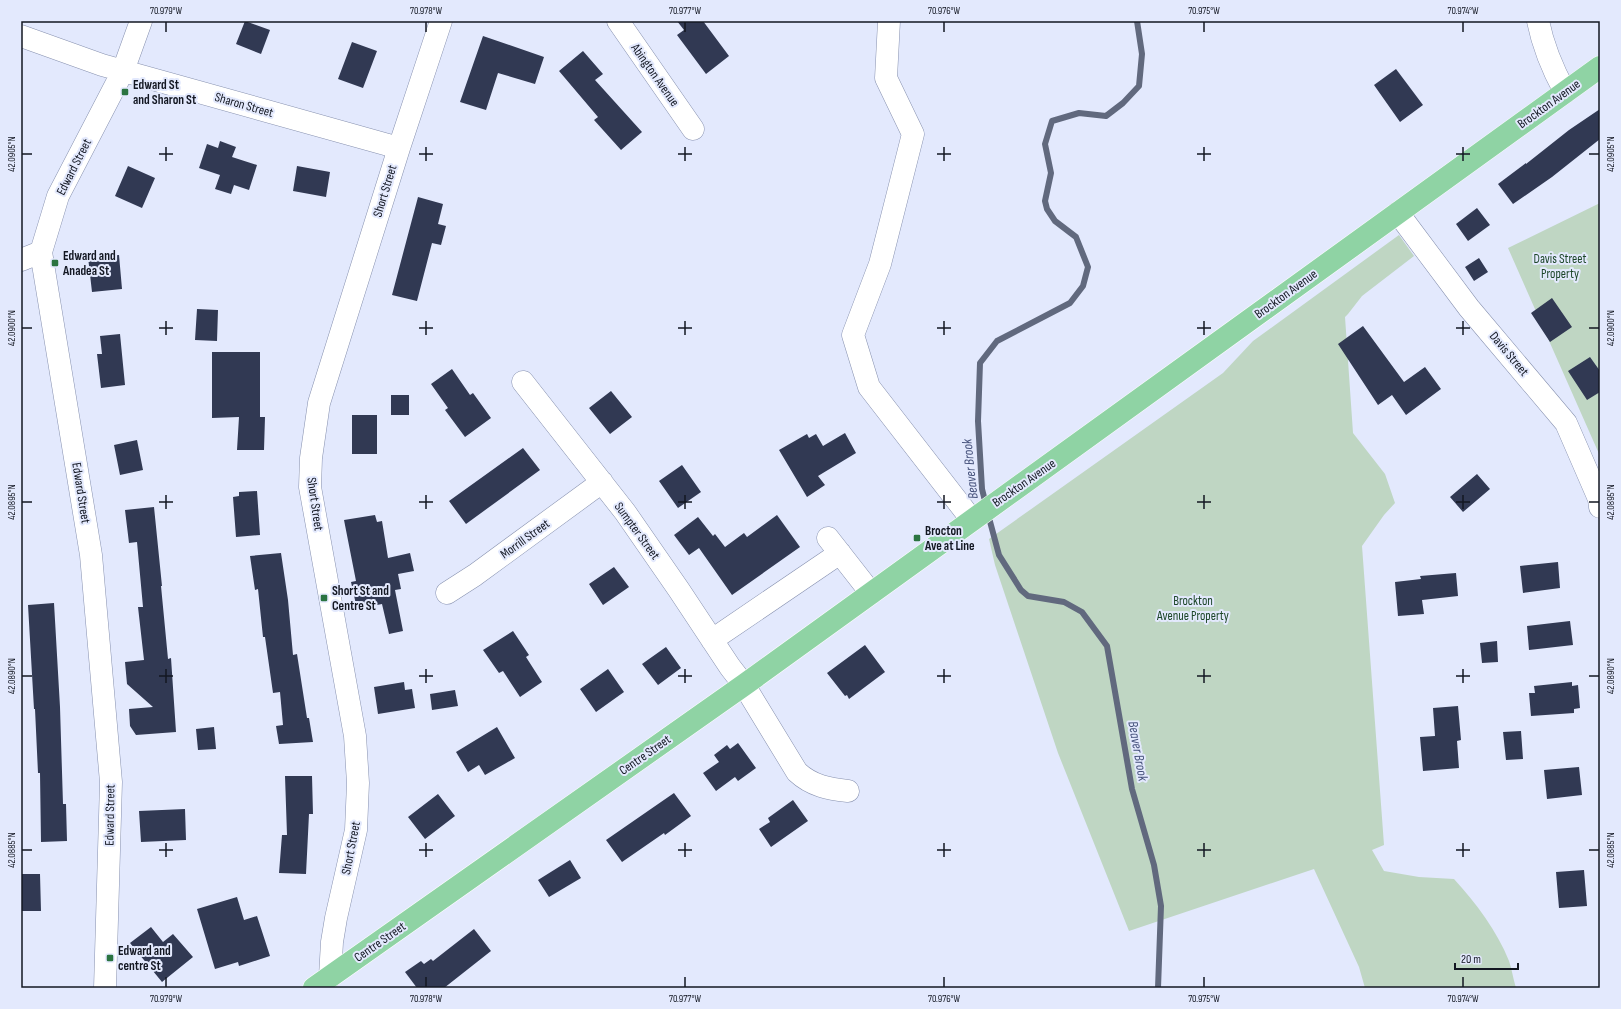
<svg xmlns="http://www.w3.org/2000/svg" width="1621" height="1009" font-family="'Sofia Sans Condensed',sans-serif">
<style>
.green{fill:#bfd6c3}
.lines{fill:none;stroke-linecap:round;stroke-linejoin:round}
.stream{stroke:#61697e;stroke-width:6}
.building{fill:#313953}
.minor-casing{stroke:#8791af;stroke-width:23}
.major-casing{stroke:#fff;stroke-width:23}
.minor{stroke:#fff;stroke-width:22}
.major{stroke:#8fd3a4;stroke-width:22}
.ticks{fill:none;stroke:#131722;stroke-width:1.5}
.poi-dot{fill:#2b7441;stroke:#e3e9fd;stroke-width:1.5}
.labels{text-anchor:middle;dominant-baseline:central;stroke-width:4;stroke-linejoin:round;paint-order:stroke}
.street-label{font-size:13px;fill:#131722;stroke:#e3e9fd}
.poi-label{font-size:13px;font-weight:bold;fill:#131722;stroke:#e3e9fd;text-anchor:start}
.park-label{font-size:13px;fill:#1b4527;stroke:#e3e9fd}
.water-label{font-size:14px;font-style:italic;fill:#44507a;stroke:#e3e9fd}
.neatline{fill:none;stroke:#131722;stroke-width:1.5}
.ticks-label{font-size:10px;text-anchor:middle;fill:#131722}
</style>
<rect width="100%" height="100%" fill="#e3e9fd"/>
<path class="green" d="M 1600,203 L 1600,456 L 1508,248 Z
M 1399,235 L 1414,256 L 1362,296 L 1348,314 L 1345,317 L 1353,433 L 1385,474 L 1395,503 L 1384,515 L 1362,546 L 1384,845 L 1372,850 L 1384,871 L 1419,877 L 1454,879 C 1476,903 1497,931 1509,961 C 1512,969 1513,979 1516,988 L 1365,988 L 1359,967 L 1314,869 L 1129,931 L 1058,753 L 995,565 L 989,539 L 1223,373 L 1253,341 Z"/>
<g class="lines">
<path class="stream" d="M 986,505 L 982,489 L 978,421 L 980,363 L 997,341 L 1070,303 L 1083,286 L 1088,267 L 1076,237 L 1055,221 L 1047,209 L 1045,201 L 1051,173 L 1045,144 L 1052,121 L 1079,113 L 1106,116 L 1123,103 L 1139,86 L 1142,54 L 1137,21
M 988,514 L 999,555 L 1021,590 L 1028,596 L 1064,602 L 1082,612 L 1107,646 L 1132,789 L 1154,865 L 1161,906 L 1158,988"/>
</g>
<path class="building" d="M 245,21 L 270,30 L 261,54 L 236,44 Z
M 677,21 L 703,21 L 729,56 L 706,74 L 677,35 L 684,30 Z
M 483,36 L 544,57 L 535,84 L 498,73 L 486,110 L 460,102 Z
M 352,42 L 377,51 L 363,88 L 338,79 Z
M 583,51 L 603,74 L 595,80 L 642,132 L 621,150 L 594,120 L 598,117 L 559,71 Z
M 1396,69 L 1423,105 L 1400,122 L 1374,85 Z
M 1600,109 L 1600,139 L 1552,177 L 1513,204 L 1498,184 L 1526,163 L 1526,164 L 1569,130 Z
M 220,141 L 236,147 L 232,157 L 257,165 L 249,190 L 234,185 L 231,194 L 215,189 L 220,175 L 199,168 L 207,144 L 218,148 Z
M 128,166 L 155,178 L 142,208 L 115,196 Z
M 297,166 L 330,172 L 326,197 L 293,191 Z
M 418,197 L 443,204 L 438,224 L 446,226 L 441,245 L 432,243 L 417,301 L 392,295 Z
M 1477,208 L 1490,225 L 1468,241 L 1456,224 Z
M 119,255 L 122,289 L 92,292 L 88,257 Z
M 1479,258 L 1488,272 L 1474,281 L 1465,267 Z
M 1552,298 L 1572,327 L 1550,342 L 1531,313 Z
M 197,309 L 218,310 L 217,341 L 195,340 Z
M 1363,326 L 1404,382 L 1425,367 L 1441,389 L 1406,415 L 1392,395 L 1378,405 L 1338,344 Z
M 120,334 L 125,385 L 101,388 L 97,354 L 102,354 L 100,336 Z
M 212,352 L 260,352 L 260,417 L 265,417 L 264,450 L 237,450 L 239,417 L 212,418 Z
M 1590,357 L 1600,371 L 1600,392 L 1587,400 L 1568,371 Z
M 452,369 L 470,395 L 473,393 L 491,418 L 465,437 L 445,410 L 448,408 L 431,384 Z
M 611,391 L 632,417 L 610,434 L 589,408 Z
M 391,395 L 409,395 L 409,415 L 391,415 Z
M 352,415 L 377,415 L 377,454 L 352,454 Z
M 845,433 L 856,453 L 818,476 L 825,485 L 807,497 L 779,450 L 807,434 L 809,438 L 816,434 L 823,446 Z
M 137,440 L 143,470 L 120,475 L 114,445 Z
M 523,448 L 540,470 L 466,524 L 449,501 Z
M 682,465 L 701,492 L 678,508 L 659,481 Z
M 1477,474 L 1490,489 L 1463,512 L 1450,497 Z
M 257,491 L 260,535 L 236,537 L 233,497 L 239,496 L 239,492 Z
M 154,507 L 162,586 L 161,586 L 168,659 L 171,658 L 176,732 L 136,735 L 130,726 L 129,709 L 153,707 L 127,684 L 125,662 L 144,660 L 138,607 L 143,607 L 137,542 L 129,543 L 125,510 Z
M 375,515 L 377,522 L 382,521 L 388,558 L 410,553 L 414,571 L 398,574 L 401,589 L 395,590 L 403,631 L 389,634 L 382,604 L 357,609 L 351,582 L 356,581 L 344,520 Z
M 777,515 L 800,547 L 732,595 L 699,548 L 689,555 L 674,535 L 698,517 L 713,536 L 715,534 L 725,547 L 744,533 L 747,537 Z
M 281,553 L 288,600 L 293,655 L 297,654 L 307,718 L 309,718 L 313,742 L 279,744 L 276,726 L 283,725 L 280,692 L 273,693 L 265,637 L 263,637 L 258,589 L 255,590 L 250,556 Z
M 1558,562 L 1560,588 L 1523,593 L 1520,566 Z
M 614,567 L 629,587 L 603,605 L 589,584 Z
M 1456,573 L 1458,596 L 1422,600 L 1424,614 L 1398,616 L 1395,582 L 1421,579 L 1420,576 Z
M 54,603 L 60,707 L 63,804 L 66,804 L 67,841 L 41,842 L 40,773 L 38,773 L 35,709 L 34,709 L 28,605 Z
M 1570,621 L 1573,645 L 1529,650 L 1527,626 Z
M 513,631 L 529,655 L 526,657 L 542,682 L 520,697 L 503,671 L 499,673 L 483,650 Z
M 1497,641 L 1498,662 L 1482,663 L 1480,643 Z
M 865,645 L 885,672 L 849,699 L 847,695 L 845,696 L 827,673 Z
M 666,647 L 681,668 L 658,685 L 642,664 Z
M 608,669 L 624,692 L 596,712 L 580,689 Z
M 404,682 L 405,690 L 412,689 L 415,708 L 378,714 L 374,687 Z
M 1572,682 L 1572,686 L 1578,685 L 1580,708 L 1574,709 L 1574,713 L 1531,716 L 1529,693 L 1535,693 L 1534,686 Z
M 455,690 L 458,706 L 432,710 L 430,694 Z
M 1458,706 L 1461,740 L 1457,741 L 1459,768 L 1423,771 L 1420,737 L 1435,736 L 1433,708 Z
M 214,727 L 216,749 L 198,750 L 196,729 Z
M 497,727 L 515,758 L 485,775 L 479,765 L 468,772 L 456,752 Z
M 1521,731 L 1523,759 L 1506,760 L 1503,732 Z
M 738,743 L 756,768 L 738,781 L 735,777 L 716,791 L 703,773 L 719,762 L 714,755 L 727,745 L 730,749 Z
M 1579,767 L 1582,795 L 1547,799 L 1544,770 Z
M 285,776 L 312,776 L 313,814 L 309,814 L 306,874 L 279,873 L 282,835 L 287,835 Z
M 674,793 L 691,816 L 665,835 L 664,833 L 622,862 L 606,840 Z
M 438,794 L 455,816 L 425,839 L 408,817 Z
M 793,800 L 808,821 L 771,847 L 759,829 L 770,822 L 768,818 Z
M 185,809 L 186,840 L 141,842 L 139,811 Z
M 570,860 L 581,878 L 549,897 L 538,880 Z
M 1584,870 L 1587,906 L 1559,908 L 1556,872 Z
M 21,874 L 40,874 L 41,911 L 21,911 Z
M 237,897 L 244,920 L 257,916 L 270,956 L 239,966 L 238,962 L 215,969 L 197,909 Z
M 151,927 L 163,942 L 173,934 L 193,957 L 162,982 L 130,943 Z
M 474,929 L 491,951 L 444,988 L 417,988 L 405,972 L 421,961 L 424,964 L 431,959 L 433,961 Z"/>
<g class="lines">
<defs>
<path id="minor" d="M 618,21 L 693,129
M 889,21 L 886,78 L 913,134 L 880,264 L 853,335 L 869,387 L 972,520
M 1538,21 C 1543,46 1553,70 1565,92
M 21,36 L 102,65 L 399,148
M 1398,213 L 1469,308 L 1566,423 L 1599,499 L 1600,507
M 21,260 L 41,252
M 523,382 L 625,512 L 679,590 L 730,667 L 744,685 L 797,772 C 812,786 829,789 848,791
M 828,538 L 871,593
M 447,593 L 475,575 L 602,482
M 712,640 L 840,553
M 330,977 L 332,942 L 336,918 L 356,830 L 358,783 L 355,736 L 310,487 L 311,458 L 319,403 L 399,148 L 441,21
M 105,988 L 111,782 L 91,555 L 41,252 L 58,196 L 123,71 L 141,21"/>
<path id="major" d="M 314,988 L 744,685 L 1600,67"/>
</defs>
<use href="#minor" class="minor-casing"/>
<use href="#major" class="major-casing"/>
<use href="#minor" class="minor"/>
<use href="#major" class="major"/>
</g>
<path class="ticks" d="M 166,22 L 166,32M 426,22 L 426,32M 685,22 L 685,32M 944,22 L 944,32M 1204,22 L 1204,32M 1463,22 L 1463,32M 166,147 L 166,161M 426,147 L 426,161M 685,147 L 685,161M 944,147 L 944,161M 1204,147 L 1204,161M 1463,147 L 1463,161M 22,154 L 32,154M 159,154 L 173,154M 419,154 L 433,154M 678,154 L 692,154M 937,154 L 951,154M 1197,154 L 1211,154M 1456,154 L 1470,154M 1589,154 L 1599,154M 166,321 L 166,335M 426,321 L 426,335M 685,321 L 685,335M 944,321 L 944,335M 1204,321 L 1204,335M 1463,321 L 1463,335M 22,328 L 32,328M 159,328 L 173,328M 419,328 L 433,328M 678,328 L 692,328M 937,328 L 951,328M 1197,328 L 1211,328M 1456,328 L 1470,328M 1589,328 L 1599,328M 166,495 L 166,509M 426,495 L 426,509M 685,495 L 685,509M 944,495 L 944,509M 1204,495 L 1204,509M 1463,495 L 1463,509M 22,502 L 32,502M 159,502 L 173,502M 419,502 L 433,502M 678,502 L 692,502M 937,502 L 951,502M 1197,502 L 1211,502M 1456,502 L 1470,502M 1589,502 L 1599,502M 166,669 L 166,683M 426,669 L 426,683M 685,669 L 685,683M 944,669 L 944,683M 1204,669 L 1204,683M 1463,669 L 1463,683M 22,676 L 32,676M 159,676 L 173,676M 419,676 L 433,676M 678,676 L 692,676M 937,676 L 951,676M 1197,676 L 1211,676M 1456,676 L 1470,676M 1589,676 L 1599,676M 166,843 L 166,857M 426,843 L 426,857M 685,843 L 685,857M 944,843 L 944,857M 1204,843 L 1204,857M 1463,843 L 1463,857M 22,850 L 32,850M 159,850 L 173,850M 419,850 L 433,850M 678,850 L 692,850M 937,850 L 951,850M 1197,850 L 1211,850M 1456,850 L 1470,850M 1589,850 L 1599,850M 166,977 L 166,987M 426,977 L 426,987M 685,977 L 685,987M 944,977 L 944,987M 1204,977 L 1204,987M 1463,977 L 1463,987"/>
<g class="poi-dot">
<rect x="121" y="88" width="8" height="8" rx="2"/>
<rect x="51" y="259" width="8" height="8" rx="2"/>
<rect x="913" y="534" width="8" height="8" rx="2"/>
<rect x="320" y="594" width="8" height="8" rx="2"/>
<rect x="106" y="954" width="8" height="8" rx="2"/>
</g>
<g class="labels">
<g class="street-label">
<text transform="translate(655 75) rotate(55)">Abington Avenue</text>
<text transform="translate(1549 104) rotate(-36)">Brockton Avenue</text>
<text transform="translate(244 105) rotate(16)">Sharon Street</text>
<text transform="translate(74 167) rotate(-63)">Edward Street</text>
<text transform="translate(385 191) rotate(-73)">Short Street</text>
<text transform="translate(1286 294) rotate(-36)">Brockton Avenue</text>
<text transform="translate(1509 354) rotate(50)">Davis Street</text>
<text transform="translate(1024 483) rotate(-35)">Brockton Avenue</text>
<text transform="translate(81 493) rotate(81)">Edward Street</text>
<text transform="translate(315 504) rotate(82)">Short Street</text>
<text transform="translate(637 531) rotate(54)">Sumpter Street</text>
<text transform="translate(525 539) rotate(-36)">Morrill Street</text>
<text transform="translate(645 755) rotate(-35)">Centre Street</text>
<text transform="translate(110 815) rotate(-89)">Edward Street</text>
<text transform="translate(351 848) rotate(-79)">Short Street</text>
<text transform="translate(380 942) rotate(-35)">Centre Street</text>
</g>
<g class="poi-label">
<text x="133" y="85">Edward St<tspan x="133" dy="15">and Sharon St</tspan></text>
<text x="63" y="256">Edward and<tspan x="63" dy="15">Anadea St</tspan></text>
<text x="925" y="531">Brocton<tspan x="925" dy="15">Ave at Line</tspan></text>
<text x="332" y="591">Short St and<tspan x="332" dy="15">Centre St</tspan></text>
<text x="118" y="951">Edward and<tspan x="118" dy="15">centre St</tspan></text>
</g>
<g class="park-label">
<text x="1560" y="259">Davis Street<tspan x="1560" dy="15">Property</tspan></text>
<text x="1193" y="601">Brockton<tspan x="1193" dy="15">Avenue Property</tspan></text>
</g>
<g class="water-label">
<text transform="translate(970 469) rotate(-96)">Beaver Brook</text>
<text transform="translate(1138 751) rotate(80)">Beaver Brook</text>
</g>
</g>
<rect width="1621" height="1009" fill="none" stroke="#e3e9fd" stroke-width="44"/>
<path d="M1455 963v6h63v-6" fill="none" stroke="#131722" stroke-width="2"/>
<text x="1461" y="963" font-size="12" fill="#131722" stroke="#e3e9fd" stroke-width="3" paint-order="stroke">20 m</text>
<rect x="22" y="22" width="1577" height="965" class="neatline"/>
<g class="ticks-label">
<text x="166" y="14">70.979°W</text>
<text x="426" y="14">70.978°W</text>
<text x="685" y="14">70.977°W</text>
<text x="944" y="14">70.976°W</text>
<text x="1204" y="14">70.975°W</text>
<text x="1463" y="14">70.974°W</text>
<text transform="translate(11 154) rotate(-90)" y="4">42.0905°N</text>
<text transform="translate(1610 154) rotate(-90)" y="4">42.0905°N</text>
<text transform="translate(11 328) rotate(-90)" y="4">42.0900°N</text>
<text transform="translate(1610 328) rotate(-90)" y="4">42.0900°N</text>
<text transform="translate(11 502) rotate(-90)" y="4">42.0895°N</text>
<text transform="translate(1610 502) rotate(-90)" y="4">42.0895°N</text>
<text transform="translate(11 676) rotate(-90)" y="4">42.0890°N</text>
<text transform="translate(1610 676) rotate(-90)" y="4">42.0890°N</text>
<text transform="translate(11 850) rotate(-90)" y="4">42.0885°N</text>
<text transform="translate(1610 850) rotate(-90)" y="4">42.0885°N</text>
<text x="166" y="1002">70.979°W</text>
<text x="426" y="1002">70.978°W</text>
<text x="685" y="1002">70.977°W</text>
<text x="944" y="1002">70.976°W</text>
<text x="1204" y="1002">70.975°W</text>
<text x="1463" y="1002">70.974°W</text>
</g>
</svg>
